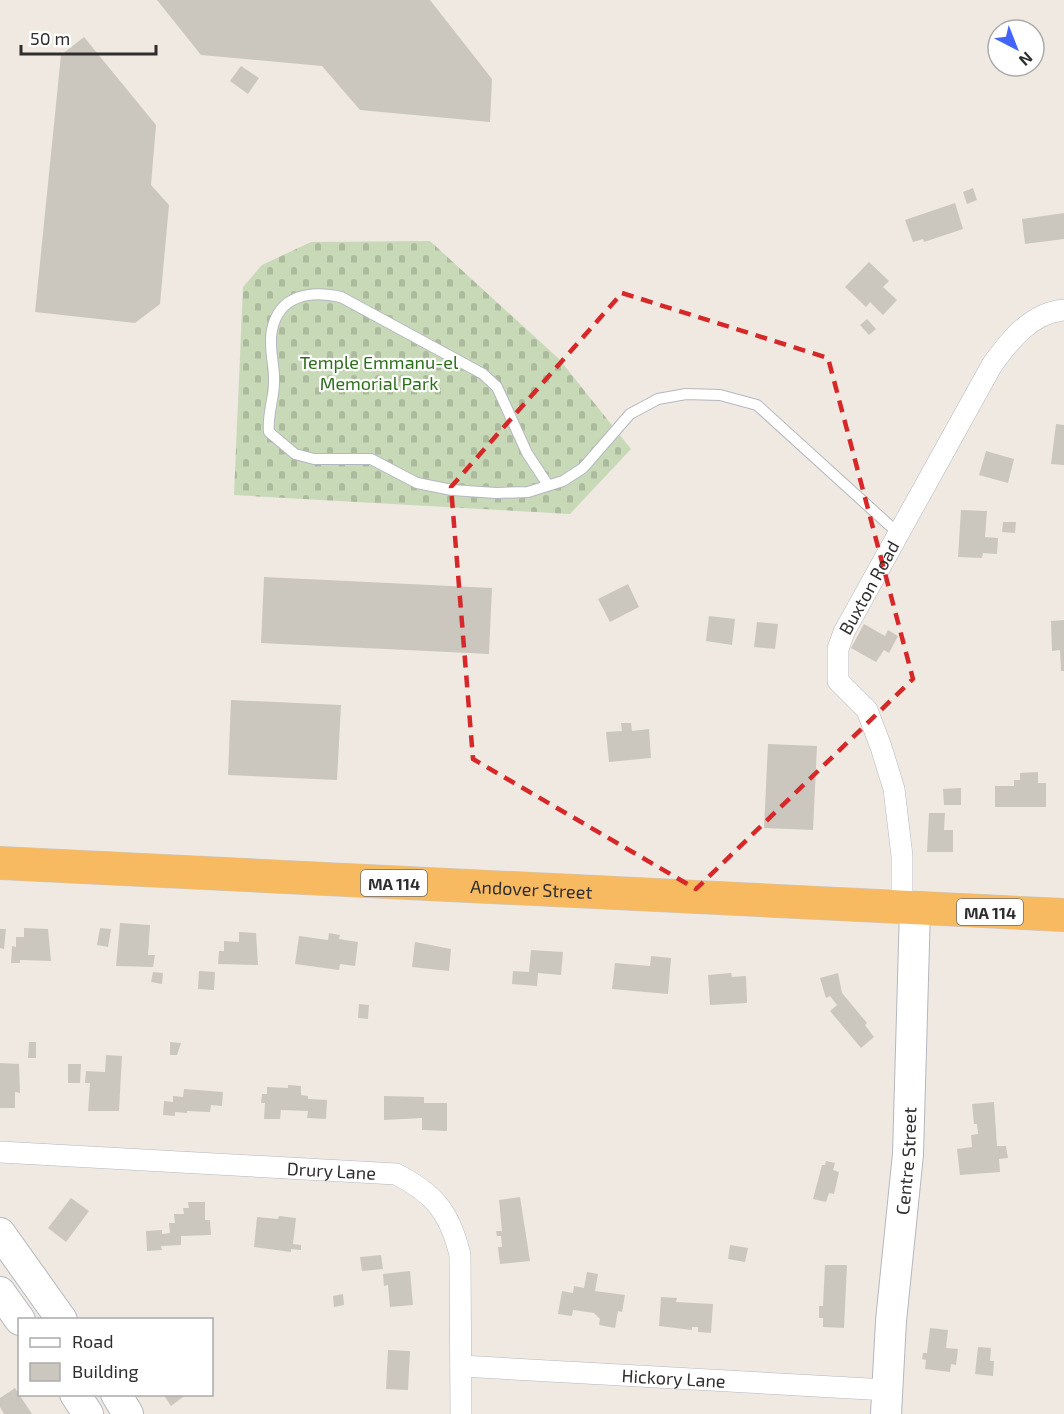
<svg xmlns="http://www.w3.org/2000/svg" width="1064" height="1414" font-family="'Exo 2',sans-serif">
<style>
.cemetery{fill:url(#cemetery-stones)}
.building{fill:#cbc7bf}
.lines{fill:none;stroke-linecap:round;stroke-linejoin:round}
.service-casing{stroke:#b4b7c1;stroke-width:12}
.minor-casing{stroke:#b4b7c1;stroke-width:22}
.secondary-casing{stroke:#b4b7c1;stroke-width:32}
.trunk-casing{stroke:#c9c9c9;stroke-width:34}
.service{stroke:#fff;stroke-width:10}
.minor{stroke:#fff;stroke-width:21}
.secondary{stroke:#fff;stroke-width:30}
.trunk{stroke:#f8ba60;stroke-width:33}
.marked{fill:none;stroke:#d62828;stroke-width:4.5;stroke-dasharray:12 8;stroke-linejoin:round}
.labels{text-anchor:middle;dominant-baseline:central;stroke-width:4.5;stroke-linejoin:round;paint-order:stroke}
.shield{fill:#fff;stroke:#6d6d6d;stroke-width:1.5}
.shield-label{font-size:16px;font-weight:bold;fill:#2e2e2e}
.park-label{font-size:18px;fill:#2c6e1b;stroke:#fff}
.street-label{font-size:18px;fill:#2e2e2e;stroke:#fff}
</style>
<defs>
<pattern id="cemetery-stones" width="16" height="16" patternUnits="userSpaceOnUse" patternTransform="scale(1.5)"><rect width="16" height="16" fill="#c8d9b8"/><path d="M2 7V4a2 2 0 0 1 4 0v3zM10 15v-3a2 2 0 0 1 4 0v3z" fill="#acbb9e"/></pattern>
</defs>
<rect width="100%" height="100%" fill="#efe9e1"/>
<path class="cemetery" d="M 430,241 L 559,359 L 631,449 L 570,514 L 234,495 L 243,287 L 262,265 L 311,242 Z"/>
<path class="building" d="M 157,0 L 430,0 L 492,79 L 490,122 L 360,110 L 322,66 L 201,55 Z
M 84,37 L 156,125 L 151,185 L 169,205 L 160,304 L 135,323 L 35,312 L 61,55 Z
M 241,66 L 259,78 L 248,94 L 230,81 Z
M 973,188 L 977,200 L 967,204 L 963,192 Z
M 955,203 L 963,229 L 924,242 L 923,239 L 913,242 L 905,220 Z
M 1064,213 L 1064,239 L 1025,244 L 1022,219 Z
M 869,262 L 889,281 L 883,287 L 897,300 L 883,315 L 870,302 L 866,307 L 845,287 Z
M 867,319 L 876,329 L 869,335 L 860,325 Z
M 1056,424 L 1064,425 L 1064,465 L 1051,464 Z
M 986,451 L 1014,459 L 1008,483 L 979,475 Z
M 961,510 L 987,511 L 985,537 L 998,538 L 997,554 L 983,553 L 982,558 L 958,557 Z
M 1003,522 L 1016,522 L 1015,533 L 1002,532 Z
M 264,577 L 492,588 L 489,654 L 261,643 Z
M 628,584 L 639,607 L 610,622 L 598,599 Z
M 709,616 L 735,619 L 732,645 L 706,641 Z
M 1064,620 L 1064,671 L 1061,671 L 1060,650 L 1052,651 L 1051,621 Z
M 757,622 L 778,624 L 775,649 L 754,647 Z
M 864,624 L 885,636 L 888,630 L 898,636 L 889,653 L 884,650 L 876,662 L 851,648 Z
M 231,700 L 341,705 L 337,780 L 228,775 Z
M 621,723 L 631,723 L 632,731 L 649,729 L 651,758 L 609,762 L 606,732 L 622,731 Z
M 768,744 L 817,746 L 813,830 L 764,828 Z
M 1038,772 L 1038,783 L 1046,783 L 1046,807 L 995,807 L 995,786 L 1014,786 L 1014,780 L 1020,780 L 1020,773 Z
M 961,788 L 961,805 L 944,805 L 943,789 Z
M 929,813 L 945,813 L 944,830 L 953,830 L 953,852 L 927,852 Z
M 120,923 L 150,925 L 148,955 L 155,955 L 153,967 L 116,966 Z
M 24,928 L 48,929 L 51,961 L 20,960 L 20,963 L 11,963 L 12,946 L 16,947 L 16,937 L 24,937 Z
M 100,928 L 111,929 L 108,947 L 97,945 Z
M 0,929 L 6,929 L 4,949 L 0,948 Z
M 239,932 L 256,933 L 258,965 L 218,964 L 219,951 L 224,951 L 224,941 L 239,942 Z
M 329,933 L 340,935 L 339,939 L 358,942 L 355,966 L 340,964 L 339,970 L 295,964 L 299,936 L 328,940 Z
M 415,942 L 451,949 L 449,971 L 412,967 Z
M 531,950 L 563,952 L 561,975 L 538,973 L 537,986 L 512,984 L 513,971 L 529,972 Z
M 651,956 L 671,958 L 668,994 L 612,989 L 615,963 L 650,966 Z
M 199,971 L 215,972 L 214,990 L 198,989 Z
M 153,972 L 163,973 L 162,984 L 151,982 Z
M 731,973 L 732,977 L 746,976 L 747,1003 L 710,1005 L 708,975 Z
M 838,973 L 842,993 L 867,1023 L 865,1025 L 874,1037 L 861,1048 L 830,1011 L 837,1005 L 830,996 L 826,998 L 820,978 Z
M 359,1004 L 369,1005 L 368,1019 L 358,1018 Z
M 29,1042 L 36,1042 L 36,1058 L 28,1058 Z
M 170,1042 L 181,1043 L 177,1055 L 170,1055 Z
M 106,1055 L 122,1056 L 119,1111 L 88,1111 L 90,1083 L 85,1083 L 86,1071 L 105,1072 Z
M 0,1063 L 19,1064 L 20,1093 L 15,1092 L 15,1108 L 0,1108 Z
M 68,1064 L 81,1064 L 80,1083 L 68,1083 Z
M 288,1085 L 301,1086 L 301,1095 L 308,1096 L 308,1099 L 327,1100 L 326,1119 L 307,1118 L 308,1111 L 281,1110 L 280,1119 L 264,1119 L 265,1103 L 261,1103 L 262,1094 L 267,1094 L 267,1087 L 288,1088 Z
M 184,1089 L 223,1092 L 222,1106 L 211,1105 L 210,1112 L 187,1111 L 187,1113 L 175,1112 L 175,1116 L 163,1115 L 164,1101 L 173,1102 L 173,1096 L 183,1097 Z
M 384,1096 L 424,1097 L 424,1103 L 447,1103 L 447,1131 L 422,1130 L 422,1118 L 384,1120 Z
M 994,1102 L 997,1146 L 1006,1146 L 1008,1158 L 999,1159 L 1000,1172 L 960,1175 L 957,1149 L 972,1147 L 971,1135 L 978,1134 L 977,1124 L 974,1124 L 972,1104 Z
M 826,1161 L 835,1163 L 833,1170 L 839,1172 L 834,1194 L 829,1193 L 826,1202 L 813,1199 L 822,1165 L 825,1165 Z
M 520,1197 L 530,1261 L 500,1264 L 498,1247 L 502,1247 L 501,1236 L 497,1236 L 496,1231 L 502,1231 L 499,1200 Z
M 71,1198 L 89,1211 L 66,1242 L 48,1228 Z
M 188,1202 L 205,1202 L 205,1220 L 210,1220 L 211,1235 L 181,1236 L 181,1245 L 161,1246 L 162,1250 L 147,1251 L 146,1231 L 162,1230 L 162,1234 L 170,1233 L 169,1223 L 175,1223 L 174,1214 L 184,1214 L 183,1208 L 189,1208 Z
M 279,1216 L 296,1218 L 293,1244 L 301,1245 L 301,1250 L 291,1249 L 291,1252 L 254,1247 L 257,1217 L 278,1219 Z
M 730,1245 L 748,1248 L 745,1262 L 728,1259 Z
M 381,1255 L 383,1269 L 362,1271 L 360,1257 Z
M 825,1265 L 847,1265 L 844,1328 L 823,1327 L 823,1318 L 819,1318 L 819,1306 L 823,1306 Z
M 410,1271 L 413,1305 L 390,1307 L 388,1285 L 384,1286 L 383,1274 Z
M 587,1272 L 598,1274 L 595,1291 L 625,1295 L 622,1312 L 618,1311 L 615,1328 L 599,1325 L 600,1319 L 594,1313 L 573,1310 L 572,1316 L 558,1314 L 562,1291 L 573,1293 L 574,1286 L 584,1288 Z
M 343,1294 L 344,1305 L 334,1307 L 333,1296 Z
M 661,1297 L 677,1298 L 676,1302 L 713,1304 L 711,1333 L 698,1332 L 698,1327 L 692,1327 L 692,1330 L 659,1326 Z
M 930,1328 L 948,1330 L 946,1348 L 958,1349 L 956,1365 L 951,1364 L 950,1372 L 925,1369 L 926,1360 L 922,1359 L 923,1353 L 927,1353 Z
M 978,1347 L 991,1348 L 990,1361 L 994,1361 L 993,1376 L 975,1374 Z
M 388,1350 L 410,1351 L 408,1390 L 386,1389 Z
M 15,1388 L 32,1414 L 4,1414 L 0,1407 L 0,1398 Z
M 163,1394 L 187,1394 L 171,1406 Z"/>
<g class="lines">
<defs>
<path id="service" d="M 548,485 L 527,453 L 497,387 L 483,374 L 341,297 C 310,290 279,295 272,330 C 268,346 275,366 274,382 C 274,399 267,415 269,432 L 295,454 L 314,459 L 371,459 L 417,483 L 452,490 L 496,493 L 528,492 L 563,481 L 583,468 L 630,414 L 658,399 L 686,394 L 720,395 L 757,405 L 899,534"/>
<g id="minor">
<path id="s1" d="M 902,909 L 902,856 L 894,789 L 881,747 L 867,710 L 838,681 L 838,649 L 844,632 L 992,365 C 1010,340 1031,313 1064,310"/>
<path id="s2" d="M 0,1152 L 396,1174 C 434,1193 450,1213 460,1255 L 461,1414"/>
<path id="s3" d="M 461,1366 L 887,1390"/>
</g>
<g id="secondary">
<path d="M 0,1233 L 62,1320"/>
<path d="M 0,1292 L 20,1320"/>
<path d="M 75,1394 L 88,1414"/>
<path d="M 116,1394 L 128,1414"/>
<path id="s4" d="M 886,1414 L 891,1321 L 908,1154 L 915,909"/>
</g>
<g id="trunk">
<path id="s5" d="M 0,863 L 1064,915"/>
</g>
</defs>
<use href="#service" class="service-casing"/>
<use href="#minor" class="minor-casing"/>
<use href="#secondary" class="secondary-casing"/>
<use href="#trunk" class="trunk-casing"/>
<use href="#service" class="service"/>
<use href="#minor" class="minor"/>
<use href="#secondary" class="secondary"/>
<use href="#trunk" class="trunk"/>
</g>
<path class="marked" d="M 622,293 L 828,358 L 913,679 L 696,889 L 473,759 L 451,487 Z"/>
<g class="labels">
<g class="shield">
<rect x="361" y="870" width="66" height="26" rx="4.5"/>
<rect x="957" y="899" width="66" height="26" rx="4.5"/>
</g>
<g class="shield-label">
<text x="394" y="883">MA 114</text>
<text x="990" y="912">MA 114</text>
</g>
<g class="park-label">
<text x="379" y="362">Temple Emmanu-el<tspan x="379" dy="21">Memorial Park</tspan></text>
</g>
<g class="street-label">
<text stroke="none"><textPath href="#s1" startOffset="346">Buxton Road</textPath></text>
<text stroke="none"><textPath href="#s5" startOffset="532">Andover Street</textPath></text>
<text stroke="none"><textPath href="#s4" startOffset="254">Centre Street</textPath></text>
<text stroke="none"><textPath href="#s2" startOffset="332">Drury Lane</textPath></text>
<text stroke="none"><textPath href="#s3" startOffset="213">Hickory Lane</textPath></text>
</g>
</g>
<rect x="18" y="1318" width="195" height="78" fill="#ffffff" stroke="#ababab" stroke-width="1.5"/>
<rect x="30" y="1338" width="30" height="9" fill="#ffffff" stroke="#ababab" stroke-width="1.5"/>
<text x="72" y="1348" font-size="18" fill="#2e2e2e">Road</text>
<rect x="30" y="1363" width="30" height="18" fill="#cbc7bf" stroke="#ababab" stroke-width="1.5"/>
<text x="72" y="1378" font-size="18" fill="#2e2e2e">Building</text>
<g transform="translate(1016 48) rotate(138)"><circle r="28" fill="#ffffff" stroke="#ababab" stroke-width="1.5"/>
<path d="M0-4.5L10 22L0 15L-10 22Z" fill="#4264fb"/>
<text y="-9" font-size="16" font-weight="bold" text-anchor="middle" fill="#2e2e2e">N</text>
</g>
<path d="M21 45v9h135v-9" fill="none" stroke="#2e2e2e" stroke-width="3"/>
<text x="30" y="45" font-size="18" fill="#2e2e2e" stroke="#ffffff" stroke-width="4.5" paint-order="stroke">50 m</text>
</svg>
